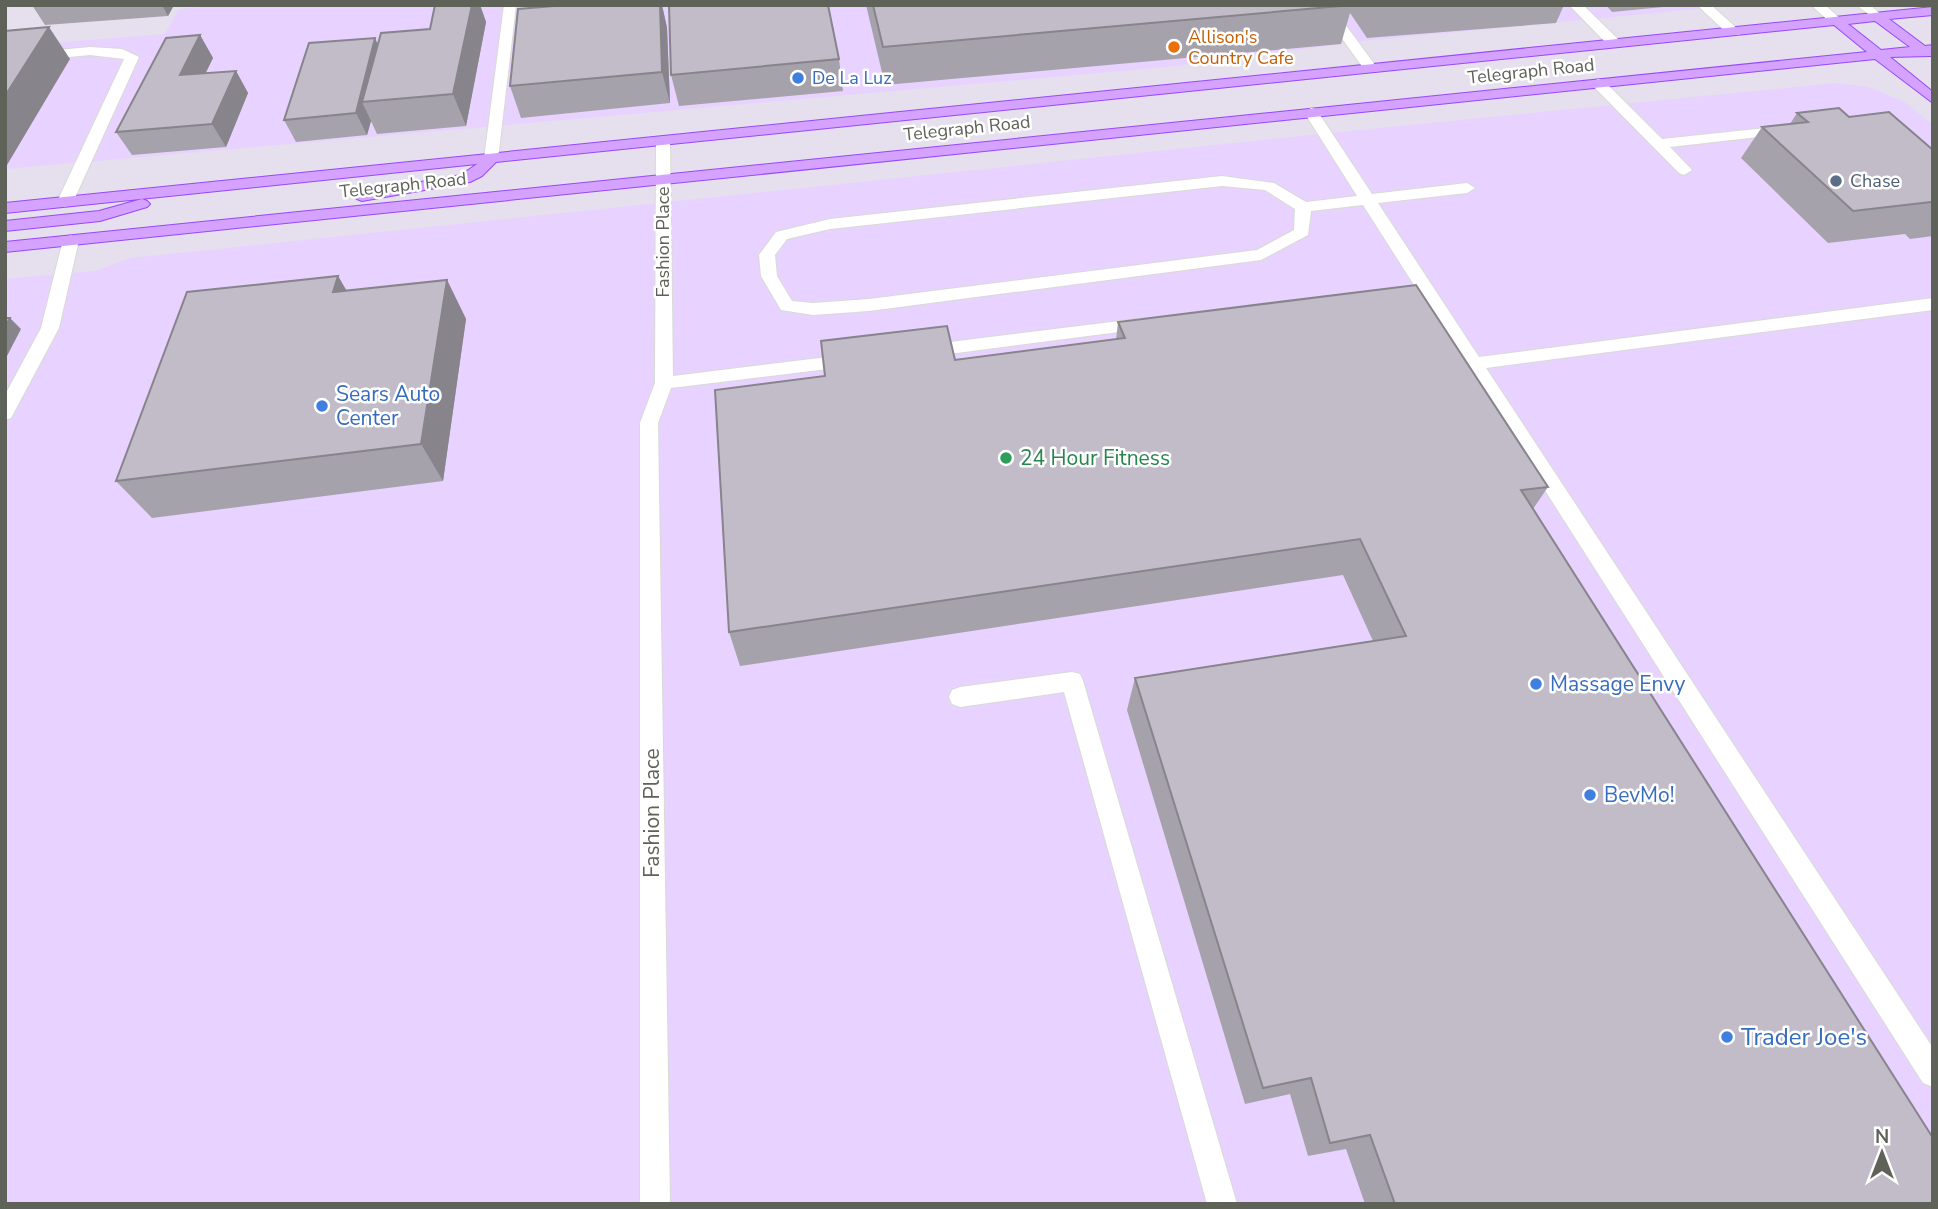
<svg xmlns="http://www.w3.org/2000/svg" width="1938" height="1209" font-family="'Nunito Sans',sans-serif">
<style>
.commercial{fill:#e8d2ff}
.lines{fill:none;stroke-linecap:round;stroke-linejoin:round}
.minor-casing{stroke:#d8dbd3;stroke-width:2}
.major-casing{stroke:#9648fd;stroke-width:2}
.minor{fill:#fff;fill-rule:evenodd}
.major{fill:#d5a2ff;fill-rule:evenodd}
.wall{fill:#a6a2ac}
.shaded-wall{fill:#87848c}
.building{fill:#c1bcc8;stroke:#87848c;stroke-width:2}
.food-dot{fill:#e8710a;stroke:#fff;stroke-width:2.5}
.shop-dot{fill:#3f7fe0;stroke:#fff;stroke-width:2.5}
.service-dot{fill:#5c6f8a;stroke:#fff;stroke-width:2.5}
.leisure-dot{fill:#2e9e5b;stroke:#fff;stroke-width:2.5}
.labels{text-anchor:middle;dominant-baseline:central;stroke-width:5;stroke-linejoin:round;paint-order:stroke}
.far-food-label{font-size:18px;fill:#c56008;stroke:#fff;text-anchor:start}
.far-street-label{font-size:18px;fill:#5f6258;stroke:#fff}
.far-shop-label{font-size:18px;fill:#366cbe;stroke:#fff;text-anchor:start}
.far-service-label{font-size:18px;fill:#4e5e75;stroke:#fff;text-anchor:start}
.shop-label{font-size:21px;fill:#366cbe;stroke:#fff;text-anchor:start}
.leisure-label{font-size:21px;fill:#27864d;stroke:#fff;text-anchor:start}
.street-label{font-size:21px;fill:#5f6258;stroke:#fff}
.near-shop-label{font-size:24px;fill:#366cbe;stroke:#fff;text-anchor:start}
</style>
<rect width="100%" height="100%" fill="#e6dfed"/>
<path class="commercial" d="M 224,5 L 1737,5 L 1364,41 L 1166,67 L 5,169 L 5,60 L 14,46 L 165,34 L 179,9 Z
M 1835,83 L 1869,87 L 1903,101 L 1933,125 L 1933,1204 L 5,1204 L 5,279 L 95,271 L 131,258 L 1369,129 Z"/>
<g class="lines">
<defs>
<path id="minor" d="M 504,5 L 516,5 L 498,159 L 491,163 L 484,159 Z
M 1318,5 L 1331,5 L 1378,69 L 1376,72 L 1366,72 Z
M 1569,5 L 1583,5 L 1620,41 L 1620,47 L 1610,47 Z
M 1697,5 L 1711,5 L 1741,32 L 1739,35 L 1729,35 Z
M 1811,5 L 1825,5 L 1843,21 L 1842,24 L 1832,24 Z
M 1856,5 L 1870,5 L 1884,17 L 1878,21 Z
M 90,47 L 122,49 L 139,57 L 73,202 L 65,207 L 57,202 L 124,59 L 90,55 L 5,63 L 5,55 Z
M 1598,79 L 1603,80 L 1662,139 L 1784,126 L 1791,130 L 1784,134 L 1670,147 L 1692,170 L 1684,175 L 1679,173 L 1593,86 L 1591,83 Z
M 1311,108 L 1316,109 L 1372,194 L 1467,183 L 1475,188 L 1467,193 L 1378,203 L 1479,357 L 1933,298 L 1933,310 L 1486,368 L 1933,1048 L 1933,1087 L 1923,1083 L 1363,205 L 1311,211 L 1308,235 L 1261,260 L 869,311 L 813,315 L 781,310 L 761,276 L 759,255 L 776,232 L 830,219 L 1222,176 L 1274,183 L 1306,202 L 1357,196 L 1304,112 ZM 1222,186 L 1265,190 L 1295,209 L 1294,230 L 1257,250 L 869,299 L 813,303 L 792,301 L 777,276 L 775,255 L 787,239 L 830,229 Z
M 663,138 L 670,142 L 673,376 L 852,354 L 861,360 L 852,366 L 671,388 L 658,423 L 670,1204 L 640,1204 L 640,423 L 655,383 L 656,142 Z
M 71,235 L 79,240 L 59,328 L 11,418 L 5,420 L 5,395 L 41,328 L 63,240 Z
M 1144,318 L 1150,320 L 1153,324 L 1150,328 L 926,357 L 917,351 L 926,345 Z
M 1072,672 L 1080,674 L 1083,681 L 1237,1204 L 1207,1204 L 1064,692 L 960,707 L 952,704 L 949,697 L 952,690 L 960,687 Z"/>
<path id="major" d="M 1933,7 L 1933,15 L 1889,19 L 1925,46 L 1933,45 L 1931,56 L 1890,57 L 1933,92 L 1933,103 L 1875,59 L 5,252 L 5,242 L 1867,52 L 1834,25 L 496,162 L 482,176 L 470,182 L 362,201 L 357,199 L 354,196 L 357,193 L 461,175 L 477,164 L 5,213 L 5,203 ZM 1875,21 L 1910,47 L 1881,50 L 1848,24 Z
M 142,199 L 147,201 L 150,204 L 147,207 L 100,221 L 5,231 L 5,221 L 99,211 Z"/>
</defs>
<use href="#minor" class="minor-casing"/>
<use href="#major" class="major-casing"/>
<use href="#minor" class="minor"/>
<use href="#major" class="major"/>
</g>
<path class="wall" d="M 32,5 L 174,5 L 168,16 L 45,25 Z
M 435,5 L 480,5 L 486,22 L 466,126 L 377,134 L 371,121 L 367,135 L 296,142 L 284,120 L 378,43 L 430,29 Z
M 566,5 L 662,5 L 667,28 L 670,103 L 521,118 L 510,86 Z
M 866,5 L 1564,5 L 1556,23 L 1367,38 L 1350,13 L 1341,44 L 885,85 Z
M 1606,5 L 1664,5 L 1663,7 L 1612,12 Z
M 200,35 L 213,58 L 205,73 L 236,71 L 248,93 L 226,147 L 132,155 L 116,132 Z
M 839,59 L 843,91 L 679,106 L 671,75 Z
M 1797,113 L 1849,117 L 1933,150 L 1933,236 L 1910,239 L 1905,234 L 1828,243 L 1741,158 L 1762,127 L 1790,124 Z
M 338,276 L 346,291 L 447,280 L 466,319 L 443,481 L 152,518 L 116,481 Z
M 1118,322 L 1548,487 L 1533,509 L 1933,1204 L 1365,1204 L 1346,1149 L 1308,1156 L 1290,1094 L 1245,1104 L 1127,710 L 1135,678 L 1373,641 L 1343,575 L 740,666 L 729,632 L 1116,340 Z"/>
<path class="shaded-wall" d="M 162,5 L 174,5 L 168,16 Z
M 472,5 L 480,5 L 486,22 L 466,126 L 453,94 Z
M 660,5 L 662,5 L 667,28 L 670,103 L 662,72 Z
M 49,27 L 70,59 L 7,165 L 5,162 L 5,96 Z
M 200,35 L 213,58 L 194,97 L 180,75 Z
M 375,38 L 385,60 L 362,102 L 371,121 L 367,135 L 356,113 Z
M 236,71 L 248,93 L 226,147 L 212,124 Z
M 338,276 L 361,315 L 333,292 Z
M 447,280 L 466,319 L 443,481 L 421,444 Z
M 10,318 L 21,329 L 7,356 L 5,353 L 5,327 Z"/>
<path class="building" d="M 435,5 L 472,5 L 453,94 L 362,102 L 381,33 L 430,29 Z
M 566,5 L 660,5 L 662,72 L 510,86 L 518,9 Z
M 669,5 L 828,5 L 839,59 L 671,75 Z
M 873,5 L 1352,5 L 883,47 Z
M 49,27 L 5,96 L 5,31 Z
M 200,35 L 180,75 L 236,71 L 212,124 L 116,132 L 166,38 Z
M 375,38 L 356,113 L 284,120 L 309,43 Z
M 1839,108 L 1849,117 L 1889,112 L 1933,150 L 1933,203 L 1931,202 L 1853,211 L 1762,127 L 1808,122 L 1797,113 Z
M 338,276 L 333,292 L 447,280 L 421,444 L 116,481 L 187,292 Z
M 1416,285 L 1548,487 L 1521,490 L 1933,1138 L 1933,1204 L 1395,1204 L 1370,1135 L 1330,1143 L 1311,1078 L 1263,1088 L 1135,678 L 1406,636 L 1360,539 L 729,632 L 715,390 L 825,376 L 821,341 L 947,326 L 955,360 L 1125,338 L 1118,322 Z
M 5,318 L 10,318 L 5,327 Z"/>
<circle class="food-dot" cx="1174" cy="47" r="7"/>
<g class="shop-dot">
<circle cx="798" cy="78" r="7"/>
<circle cx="322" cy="406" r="7"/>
<circle cx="1536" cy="684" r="7"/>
<circle cx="1590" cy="795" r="7"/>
<circle cx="1727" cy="1037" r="7"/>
</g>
<circle class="service-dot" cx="1836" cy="181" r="7"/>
<circle class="leisure-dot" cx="1006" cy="458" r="7"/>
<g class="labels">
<g class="far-food-label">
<text x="1188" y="37">Allison's<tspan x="1188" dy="21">Country Cafe</tspan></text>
</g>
<g class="far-street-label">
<text transform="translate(1531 71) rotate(-6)">Telegraph Road</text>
<text transform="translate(967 128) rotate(-6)">Telegraph Road</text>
<text transform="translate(403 185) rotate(-6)">Telegraph Road</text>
<text transform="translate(663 242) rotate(-90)">Fashion Place</text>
</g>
<g class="far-shop-label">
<text x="812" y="78">De La Luz</text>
</g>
<g class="far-service-label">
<text x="1850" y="181">Chase</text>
</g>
<g class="shop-label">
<text x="336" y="394">Sears Auto<tspan x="336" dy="24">Center</tspan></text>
<text x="1550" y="684">Massage Envy</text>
<text x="1604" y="795">BevMo!</text>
</g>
<g class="leisure-label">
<text x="1020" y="458">24 Hour Fitness</text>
</g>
<g class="street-label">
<text transform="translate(652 813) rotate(-90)">Fashion Place</text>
</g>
<g class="near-shop-label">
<text x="1741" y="1037">Trader Joe's</text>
</g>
</g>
<rect width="1938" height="1209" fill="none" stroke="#5f6258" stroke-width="14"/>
<g transform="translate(1882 1153)" stroke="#ffffff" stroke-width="5" paint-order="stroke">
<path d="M0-5L12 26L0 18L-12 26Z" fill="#5f6258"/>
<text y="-10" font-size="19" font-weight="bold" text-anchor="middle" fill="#5f6258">N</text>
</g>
</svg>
